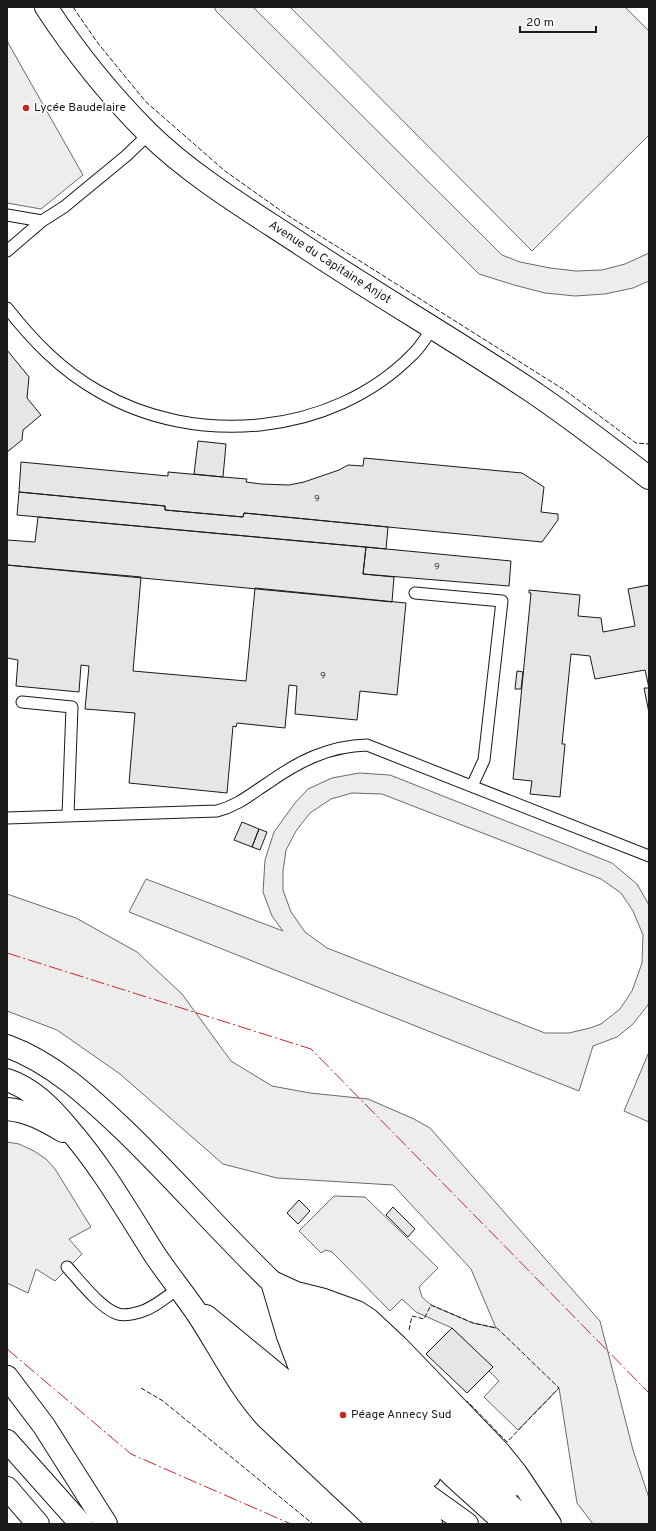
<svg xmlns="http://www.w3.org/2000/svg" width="656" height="1531" font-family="Overpass,sans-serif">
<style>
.built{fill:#ededed;stroke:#6a6a6a;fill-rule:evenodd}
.building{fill:#e6e6e6;stroke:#1a1a1a}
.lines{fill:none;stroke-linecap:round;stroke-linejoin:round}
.service-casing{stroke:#1a1a1a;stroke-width:13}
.minor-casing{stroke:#1a1a1a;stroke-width:24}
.trunk-casing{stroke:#1a1a1a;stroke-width:24}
.motorway-casing{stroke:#1a1a1a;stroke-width:24}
.service{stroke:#fff;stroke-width:11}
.minor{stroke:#fff;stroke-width:22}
.trunk{stroke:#fff;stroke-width:22}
.motorway{stroke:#fff;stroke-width:22}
.fence{stroke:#1a1a1a;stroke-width:1;stroke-dasharray:5 2;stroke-linecap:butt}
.power{stroke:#c62828;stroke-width:1;stroke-dasharray:14 3 2 3;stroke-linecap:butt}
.poi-dot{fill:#c62828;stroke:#fff;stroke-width:1.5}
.labels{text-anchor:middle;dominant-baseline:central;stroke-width:3;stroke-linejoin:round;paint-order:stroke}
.number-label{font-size:10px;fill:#4d4d4d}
.poi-label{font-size:12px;fill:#1a1a1a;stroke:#fff;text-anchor:start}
.street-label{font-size:12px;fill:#1a1a1a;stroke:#fff}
</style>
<rect width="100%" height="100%" fill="#fff"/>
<path class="built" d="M 214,7 L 253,7 L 502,255 L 520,262 L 550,268 L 576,271 L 602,270 L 625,264 L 649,253 L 649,281 L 633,288 L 605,294 L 575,296 L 545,293 L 514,285 L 479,274 L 216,11 Z
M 290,7 L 625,7 L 649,31 L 649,135 L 532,251 Z
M 7,41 L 83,175 L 41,209 L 7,203 Z
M 359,773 L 390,775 L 612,863 L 637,884 L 649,905 L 649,1002 L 648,1005 L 633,1024 L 617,1037 L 593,1046 L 579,1091 L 129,912 L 146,879 L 283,931 L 272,916 L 263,892 L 265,860 L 274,832 L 295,803 L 308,789 L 332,778 ZM 352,793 L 382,794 L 601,879 L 621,893 L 633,911 L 643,935 L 642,963 L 632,991 L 620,1009 L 601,1024 L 590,1028 L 569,1033 L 545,1033 L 327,948 L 305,932 L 291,912 L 283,890 L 283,871 L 286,850 L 296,831 L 310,813 L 331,799 Z
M 7,894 L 76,918 L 137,952 L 182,994 L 231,1061 L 272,1086 L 310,1093 L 368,1099 L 414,1119 L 430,1128 L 600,1321 L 633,1450 L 649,1498 L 649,1524 L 593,1524 L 577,1503 L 559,1388 L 518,1430 L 484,1397 L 499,1381 L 489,1371 L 492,1367 L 452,1328 L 416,1312 L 402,1299 L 390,1311 L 332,1252 L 326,1250 L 321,1253 L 299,1231 L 334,1196 L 365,1197 L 438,1268 L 419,1287 L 422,1297 L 431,1305 L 473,1323 L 496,1328 L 471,1269 L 393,1185 L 277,1178 L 223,1164 L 120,1074 L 57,1030 L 7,1011 Z
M 649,1052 L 649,1122 L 624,1111 Z
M 7,1142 L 19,1144 L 34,1151 L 46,1159 L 55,1169 L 91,1227 L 69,1239 L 82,1254 L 55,1281 L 36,1269 L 28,1293 L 7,1283 Z"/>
<path class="building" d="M 7,350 L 29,377 L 27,398 L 41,415 L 23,430 L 22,440 L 7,452 Z
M 198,441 L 226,444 L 223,477 L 194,474 Z
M 364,458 L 522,473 L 544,487 L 541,512 L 558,514 L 558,520 L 542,542 L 244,513 L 243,517 L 165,510 L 165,506 L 19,492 L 21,462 L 168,476 L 168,472 L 223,477 L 247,479 L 246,482 L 261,484 L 289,485 L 304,482 L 339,470 L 348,465 L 363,466 Z
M 19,492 L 165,506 L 165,510 L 243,517 L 244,513 L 388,527 L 386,549 L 17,515 Z
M 38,517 L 366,547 L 363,574 L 394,577 L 392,602 L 7,565 L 7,540 L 35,542 Z
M 366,547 L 511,561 L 509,586 L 363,574 Z
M 7,565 L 141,577 L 133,671 L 246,681 L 255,588 L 406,603 L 397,695 L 360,691 L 357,720 L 295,714 L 297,686 L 289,685 L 285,728 L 237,723 L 236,727 L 233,726 L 227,793 L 129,783 L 135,713 L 85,709 L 89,666 L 81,665 L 79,692 L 16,686 L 18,660 L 7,658 Z
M 649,585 L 649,713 L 644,688 L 649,688 L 645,670 L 595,679 L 590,656 L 571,654 L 562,744 L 565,744 L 560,797 L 530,794 L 532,781 L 513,779 L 531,593 L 529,593 L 529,590 L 580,595 L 578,616 L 601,618 L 603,632 L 635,626 L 628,589 Z
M 517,671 L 523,672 L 521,689 L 515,689 Z
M 242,822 L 259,829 L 252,847 L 234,840 Z
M 259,829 L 267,832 L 260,850 L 252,847 Z
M 299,1200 L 310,1211 L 298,1224 L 287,1213 Z
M 393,1207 L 415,1229 L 408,1237 L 386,1215 Z
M 452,1328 L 493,1367 L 467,1393 L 426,1354 Z"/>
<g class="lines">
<defs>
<path id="service" d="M 7,215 L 42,221
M 7,251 L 42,221 L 64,207 L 126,156 L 149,134
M 7,308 C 33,341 61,370 98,391 C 195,448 332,436 412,355 C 420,348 426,337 432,329
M 415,593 L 502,601 L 484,760 L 472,786
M 22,702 L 72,707 L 68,815
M 7,818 L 217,811 C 237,806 251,794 268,783 C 299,761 329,746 367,745 L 649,856
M 67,1267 C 79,1280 101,1309 118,1314 C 125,1316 133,1314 140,1312 C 154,1308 166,1297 179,1288"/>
<g id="minor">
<path id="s1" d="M 46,7 C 76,53 109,94 148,133 C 193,177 249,210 302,245 C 376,294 453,339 527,388 C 569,416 609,447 649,478"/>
</g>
<path id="trunk" d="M 7,1441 L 81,1524
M 7,1488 L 38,1524"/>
<path id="motorway" d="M 7,1046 C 53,1063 88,1096 123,1129 C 174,1178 220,1232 272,1282 L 296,1293 L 324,1300 L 357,1312 L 368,1319 L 397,1346 L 499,1452 L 516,1473 L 550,1524
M 7,1080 C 32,1088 51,1108 68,1128 C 102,1167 127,1211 155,1255 C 169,1276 185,1295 199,1316 C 221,1350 239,1387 266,1417 L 380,1524
M 7,1109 C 28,1111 45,1120 63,1131
M 272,1282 L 288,1336 L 300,1368 L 307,1379 L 337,1407 L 380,1450 L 428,1496 L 467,1524
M 296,1293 L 372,1372 L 529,1524
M 279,1303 L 452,1475 L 506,1524
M 331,1307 L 385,1358 L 511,1486
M 206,1316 L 280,1377 L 431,1524
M 294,1342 L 429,1476
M 236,1357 C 291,1413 346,1472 406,1524
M 7,1377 L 44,1426 L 106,1524"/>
</defs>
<use href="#service" class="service-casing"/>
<use href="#minor" class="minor-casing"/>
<use href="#trunk" class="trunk-casing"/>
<use href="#motorway" class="motorway-casing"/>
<use href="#service" class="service"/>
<use href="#minor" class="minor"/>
<use href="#trunk" class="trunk"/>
<use href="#motorway" class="motorway"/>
<path class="fence" d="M 73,7 L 97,42 L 146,102 L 225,171 L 287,215 L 566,391 L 636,443 L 649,444
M 409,1330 L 412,1316 L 424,1319 L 431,1305 L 473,1323 L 497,1328 L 559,1388 L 507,1442 L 467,1401
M 141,1388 L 163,1401 L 313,1524"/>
<path class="power" d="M 7,953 L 311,1049 L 649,1393
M 7,1349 L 131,1454 L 291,1524"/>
</g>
<g class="poi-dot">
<circle cx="26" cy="108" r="4"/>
<circle cx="343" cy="1415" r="4"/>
</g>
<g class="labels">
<g class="number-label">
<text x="317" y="499">9</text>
<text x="437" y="567">9</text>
<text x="323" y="676">9</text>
</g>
<g class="poi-label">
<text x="34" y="108">Lycée Baudelaire</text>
<text x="351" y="1415">Péage Annecy Sud</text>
</g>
<g class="street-label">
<text stroke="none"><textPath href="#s1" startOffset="386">Avenue du Capitaine Anjot</textPath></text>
</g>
</g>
<rect width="656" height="1531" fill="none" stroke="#1a1a1a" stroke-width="16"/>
<path d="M520 26v6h76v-6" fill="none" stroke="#1a1a1a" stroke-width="2"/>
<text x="526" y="26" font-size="12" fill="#1a1a1a" stroke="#ffffff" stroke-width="3" paint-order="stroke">20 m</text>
</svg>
